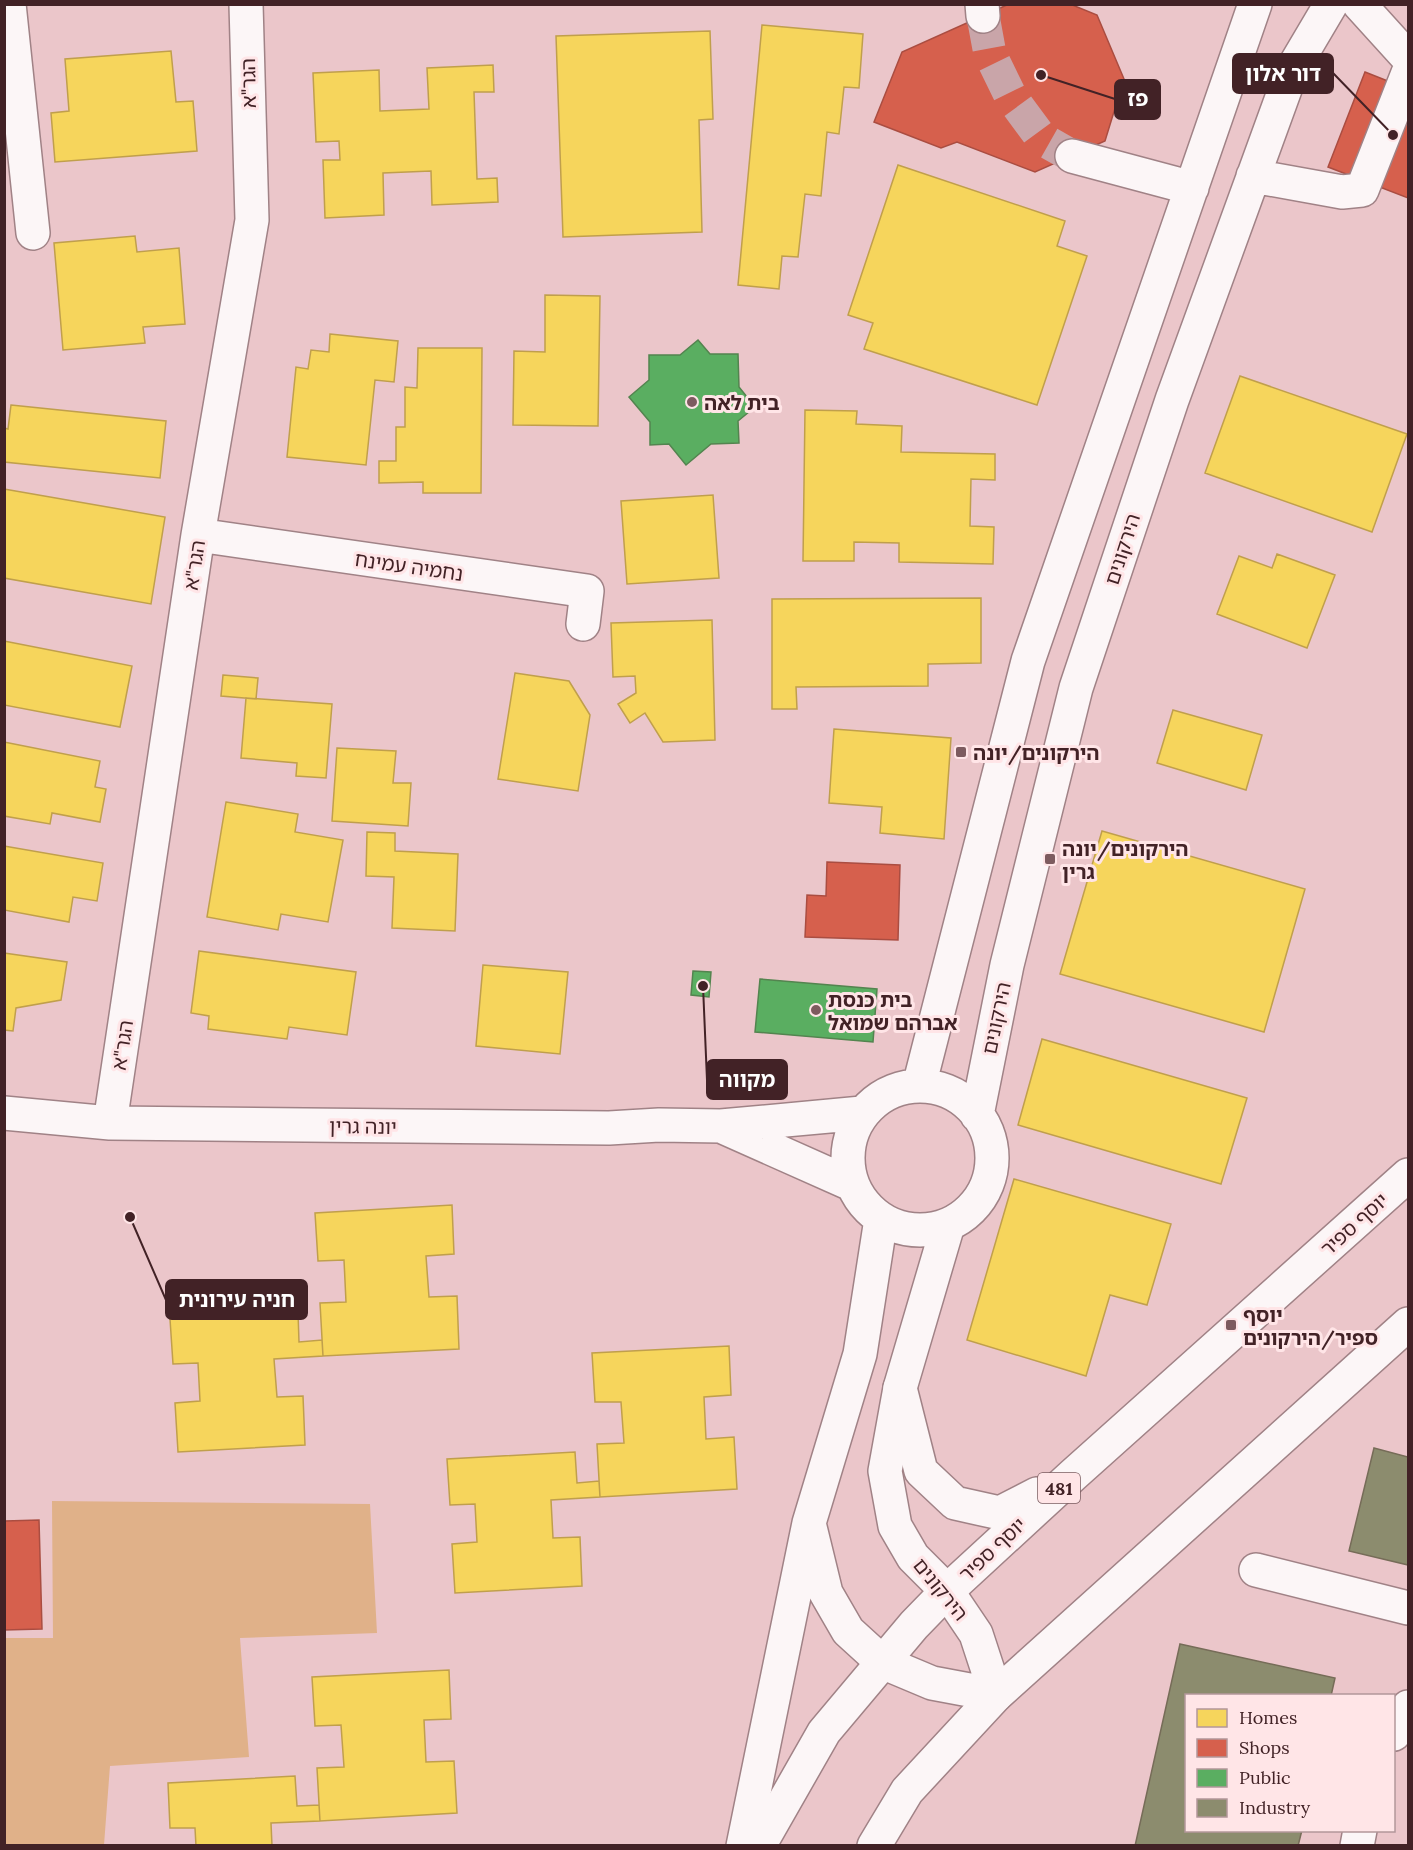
<svg xmlns="http://www.w3.org/2000/svg" width="1413" height="1850" font-family="Lora,'Noto Sans Hebrew',serif">
<style>
.green{fill:#e0b189}
.homes{fill:#f6d55c;stroke:#c09f4c;stroke-width:1.5}
.shops{fill:#d6604d;stroke:#aa4d41;stroke-width:1.5}
.public{fill:#5aae61;stroke:#53844f;stroke-width:1.5}
.industry{fill:#8c8c6e;stroke:#766c58;stroke-width:1.5}
.lines{fill:none;stroke-linecap:round;stroke-linejoin:round}
.minor-tunnel{stroke:#c9a5a9;stroke-width:33;stroke-dasharray:33 16;stroke-linecap:butt}
.minor-casing{stroke:#a08286;stroke-width:36}
.major-casing{stroke:#a08286;stroke-width:36}
.minor{stroke:#fcf6f7;stroke-width:33}
.major{stroke:#fcf6f7;stroke-width:33}
.poi-dot{fill:#7d5b5f;stroke:#ffe5e7;stroke-width:2}
.labels{text-anchor:middle;dominant-baseline:central;stroke-width:6;stroke-linejoin:round;paint-order:stroke}
.shield{fill:#ffe5e7;stroke:#7b5c60;stroke-width:1.5}
.shield-label{font-size:18px;font-weight:bold;fill:#422226}
.street-label{font-size:20px;fill:#422226;stroke:#ffe5e7}
.poi-label{font-size:20px;font-weight:bold;fill:#422226;stroke:#ffe5e7;text-anchor:start}
.leader{fill:none;stroke:#422226;stroke-width:2}
.callout-dot{fill:#422226;stroke:#ffe5e7;stroke-width:2}
.callout{fill:#422226;stroke:#422226;stroke-width:2}
.callout-label{font-size:21px;text-anchor:middle;font-weight:bold;fill:#fff}
</style>
<rect width="100%" height="100%" fill="#ebc6ca"/>
<path class="green" d="M 52,1501 L 370,1504 L 377,1633 L 240,1638 L 249,1757 L 110,1766 L 104,1845 L 5,1845 L 5,1638 L 53,1638 Z"/>
<path class="homes" d="M 762,25 L 863,34 L 859,88 L 844,87 L 839,134 L 827,132 L 821,196 L 805,194 L 798,257 L 782,256 L 779,289 L 738,285 Z
M 710,31 L 713,119 L 699,120 L 702,232 L 563,237 L 556,36 Z
M 171,51 L 176,102 L 193,101 L 197,151 L 55,162 L 51,113 L 69,111 L 65,59 Z
M 493,65 L 494,92 L 474,92 L 477,179 L 497,178 L 498,202 L 432,205 L 431,171 L 383,173 L 384,215 L 325,218 L 323,160 L 340,160 L 339,141 L 316,142 L 313,73 L 379,70 L 380,111 L 429,109 L 427,68 Z
M 898,165 L 1065,221 L 1057,246 L 1087,256 L 1037,405 L 864,349 L 873,323 L 848,315 Z
M 135,236 L 137,252 L 179,248 L 185,324 L 143,327 L 145,343 L 63,350 L 54,243 Z
M 545,295 L 600,296 L 598,426 L 513,425 L 514,351 L 545,352 Z
M 330,334 L 398,341 L 394,382 L 375,380 L 366,465 L 287,457 L 296,367 L 308,369 L 311,350 L 329,352 Z
M 418,348 L 482,348 L 481,493 L 423,493 L 423,482 L 379,483 L 379,461 L 396,461 L 396,427 L 405,427 L 405,387 L 417,388 Z
M 1240,376 L 1407,434 L 1372,532 L 1205,473 Z
M 11,405 L 166,421 L 160,478 L 4,462 L 4,428 L 8,429 Z
M 805,410 L 857,411 L 856,424 L 902,426 L 901,452 L 995,454 L 995,480 L 971,479 L 970,526 L 994,527 L 993,564 L 899,562 L 899,543 L 854,542 L 854,561 L 803,561 Z
M 4,489 L 165,517 L 151,604 L 4,578 Z
M 713,495 L 719,578 L 627,584 L 621,501 Z
M 1277,554 L 1335,575 L 1307,648 L 1217,614 L 1239,556 L 1272,568 Z
M 981,598 L 981,663 L 928,664 L 928,686 L 796,687 L 797,709 L 772,709 L 772,599 Z
M 712,620 L 715,740 L 663,742 L 645,713 L 630,723 L 618,704 L 636,693 L 635,676 L 613,677 L 611,623 Z
M 4,641 L 132,666 L 120,727 L 4,705 Z
M 515,673 L 569,681 L 590,715 L 578,791 L 498,779 Z
M 223,675 L 258,678 L 256,699 L 221,696 Z
M 246,698 L 332,704 L 326,778 L 296,776 L 297,763 L 241,758 Z
M 1173,710 L 1262,735 L 1246,790 L 1157,763 Z
M 834,729 L 951,738 L 944,839 L 880,833 L 882,807 L 829,803 Z
M 4,742 L 100,761 L 95,787 L 106,789 L 100,822 L 52,813 L 50,824 L 4,816 Z
M 337,748 L 396,751 L 393,783 L 411,783 L 408,826 L 332,821 Z
M 226,802 L 298,814 L 295,832 L 343,840 L 328,922 L 281,914 L 278,930 L 207,917 Z
M 1102,831 L 1305,889 L 1264,1032 L 1060,974 Z
M 367,832 L 395,833 L 395,851 L 458,854 L 455,931 L 392,928 L 394,877 L 366,876 Z
M 4,846 L 103,863 L 97,901 L 73,897 L 69,922 L 4,910 Z
M 199,951 L 356,972 L 347,1035 L 289,1027 L 287,1039 L 208,1029 L 209,1016 L 191,1013 Z
M 4,953 L 67,962 L 61,1000 L 16,1008 L 13,1031 L 4,1030 Z
M 483,965 L 568,972 L 560,1054 L 476,1046 Z
M 1042,1039 L 1247,1098 L 1221,1184 L 1018,1125 Z
M 1014,1179 L 1171,1224 L 1147,1305 L 1110,1295 L 1086,1376 L 967,1340 Z
M 452,1205 L 454,1254 L 426,1256 L 429,1297 L 457,1296 L 459,1349 L 323,1356 L 320,1303 L 346,1302 L 344,1260 L 318,1261 L 315,1213 Z
M 298,1312 L 299,1342 L 322,1340 L 323,1356 L 274,1359 L 277,1397 L 303,1396 L 305,1445 L 178,1452 L 175,1403 L 200,1401 L 198,1363 L 173,1364 L 170,1319 Z
M 729,1346 L 731,1395 L 704,1397 L 706,1439 L 734,1437 L 737,1489 L 600,1497 L 597,1444 L 624,1443 L 621,1402 L 595,1402 L 592,1353 Z
M 575,1452 L 577,1483 L 599,1481 L 600,1497 L 551,1500 L 553,1538 L 580,1537 L 582,1586 L 455,1593 L 452,1544 L 477,1542 L 475,1504 L 450,1505 L 447,1459 Z
M 449,1670 L 451,1719 L 424,1720 L 426,1762 L 454,1761 L 457,1813 L 320,1821 L 317,1768 L 344,1767 L 341,1725 L 315,1726 L 312,1677 Z
M 295,1776 L 297,1806 L 319,1805 L 320,1821 L 271,1823 L 272,1846 L 196,1846 L 195,1828 L 170,1828 L 168,1783 Z"/>
<path class="shops" d="M 1009,4 L 1070,4 L 1097,15 L 1124,79 L 1105,141 L 1035,172 L 957,142 L 941,148 L 874,122 L 902,52 Z
M 1365,72 L 1408,89 L 1408,198 L 1328,167 Z
M 827,862 L 900,865 L 898,940 L 805,937 L 807,895 L 826,896 Z
M 4,1488 L 5,1521 L 39,1520 L 42,1629 L 4,1630 Z"/>
<path class="public" d="M 698,340 L 710,354 L 738,354 L 739,387 L 755,407 L 738,421 L 739,443 L 711,444 L 686,465 L 669,444 L 650,445 L 650,422 L 629,397 L 649,380 L 649,355 L 680,355 Z
M 693,971 L 711,972 L 709,997 L 691,995 Z
M 760,979 L 877,989 L 873,1042 L 755,1032 Z"/>
<path class="industry" d="M 1374,1448 L 1408,1457 L 1408,1565 L 1349,1551 Z
M 1180,1644 L 1335,1678 L 1331,1696 L 1186,1696 L 1186,1830 L 1302,1830 L 1298,1846 L 1135,1846 Z"/>
<g class="lines">
<path class="minor-tunnel" d="M 983,16 L 990,54 L 1011,97 L 1042,139 L 1072,156"/>
<defs>
<path id="minor" d="M 9,4 L 33,233
M 982,4 L 983,16
M 1359,4 L 1408,58
M 1072,156 L 1192,188
M 1253,176 L 1342,192 L 1362,190 L 1408,73
M 198,535 L 587,591 L 583,624
M848 1158a72 72 0 1 1 144 0a72 72 0 1 1-144 0Z
M 919,1086 L 1028,661 L 1255,4
M 4,1113 L 110,1123 L 609,1128 L 659,1125 L 721,1126 L 862,1113
M 977,1115 L 1007,965 L 1076,688 L 1172,400 L 1292,70 L 1331,4
M 110,1123 L 198,535 L 252,220 L 246,4
M 723,1127 L 851,1184
M 809,1523 L 826,1593 L 848,1631 L 882,1662 L 932,1683 L 996,1695 L 976,1634 L 947,1591 L 913,1557 L 895,1526 L 885,1471 L 900,1388 L 948,1225
M 1256,1570 L 1408,1608
M 1394,1734 L 1408,1707
M 743,1846 L 809,1523 L 860,1354 L 881,1219
M 1357,1846 L 1360,1830"/>
<path id="major" d="M 900,1388 L 921,1471 L 955,1503 L 1000,1513 L 1037,1494
M 759,1846 L 824,1732 L 914,1625 L 947,1591 L 1073,1475 L 1408,1175
M 874,1846 L 907,1791 L 996,1695 L 1408,1324"/>
</defs>
<use href="#minor" class="minor-casing"/>
<use href="#major" class="major-casing"/>
<use href="#minor" class="minor"/>
<use href="#major" class="major"/>
</g>
<g class="poi-dot">
<circle cx="692" cy="402" r="6"/>
<rect x="955" y="746" width="12" height="12" rx="3"/>
<rect x="1044" y="853" width="12" height="12" rx="3"/>
<circle cx="816" cy="1010" r="6"/>
<rect x="1225" y="1319" width="12" height="12" rx="3"/>
</g>
<g class="labels">
<rect class="shield" x="1038" y="1473" width="42" height="30" rx="4.5"/>
<g class="shield-label">
<text x="1059" y="1488">481</text>
</g>
<g class="street-label">
<text transform="translate(248 83) rotate(-91)">הגר"א</text>
<text transform="translate(1122 549) rotate(-72)">הירקונים</text>
<text transform="translate(194 565) rotate(-81)">הגר"א</text>
<text transform="translate(409 566) rotate(8)">נחמיה עמינח</text>
<text transform="translate(996 1018) rotate(-78)">הירקונים</text>
<text transform="translate(122 1045) rotate(-81)">הגר"א</text>
<text transform="translate(363 1126) rotate(1)">יונה גרין</text>
<text transform="translate(1354 1224) rotate(-42)">יוסף ספיר</text>
<text transform="translate(992 1549) rotate(-43)">יוסף ספיר</text>
<text transform="translate(941 1589) rotate(51)">הירקונים</text>
</g>
<g class="poi-label">
<text x="704" y="402">בית לאה</text>
<text x="973" y="752">הירקונים/יונה</text>
<text x="1062" y="848">הירקונים/יונה<tspan x="1062" dy="23">גרין</tspan></text>
<text x="828" y="999">בית כנסת<tspan x="828" dy="23">אברהם שמואל</tspan></text>
<text x="1243" y="1314">יוסף<tspan x="1243" dy="23">ספיר/הירקונים</tspan></text>
</g>
</g>
<path class="leader" d="M1393 135L1333 73M1041 75L1115 99M703 986L707 1080M130 1217L166 1300"/>
<g class="callout-dot">
<circle cx="1393" cy="135" r="6"/>
<circle cx="1041" cy="75" r="6"/>
<circle cx="703" cy="986" r="6"/>
<circle cx="130" cy="1217" r="6"/>
</g>
<g class="callout">
<rect x="1233" y="54" width="100" height="39" rx="6"/>
<rect x="1115" y="80" width="45" height="39" rx="6"/>
<rect x="707" y="1060" width="80" height="39" rx="6"/>
<rect x="166" y="1280" width="141" height="39" rx="6"/>
</g>
<g class="callout-label">
<text x="1283" y="81">דור אלון</text>
<text x="1138" y="106">פז</text>
<text x="747" y="1087">מקווה</text>
<text x="237" y="1307">חניה עירונית</text>
</g>
<rect width="1413" height="1850" fill="none" stroke="#422226" stroke-width="12"/>
<rect x="1185" y="1694" width="210" height="138" fill="#ffe5e7" stroke="#b3979a" stroke-width="1.5"/>
<rect x="1197" y="1709" width="30" height="18" fill="#f6d55c" stroke="#b3979a" stroke-width="1.5"/>
<text x="1239" y="1724" font-size="18" fill="#422226">Homes</text>
<rect x="1197" y="1739" width="30" height="18" fill="#d6604d" stroke="#b3979a" stroke-width="1.5"/>
<text x="1239" y="1754" font-size="18" fill="#422226">Shops</text>
<rect x="1197" y="1769" width="30" height="18" fill="#5aae61" stroke="#b3979a" stroke-width="1.5"/>
<text x="1239" y="1784" font-size="18" fill="#422226">Public</text>
<rect x="1197" y="1799" width="30" height="18" fill="#8c8c6e" stroke="#b3979a" stroke-width="1.5"/>
<text x="1239" y="1814" font-size="18" fill="#422226">Industry</text>
</svg>
